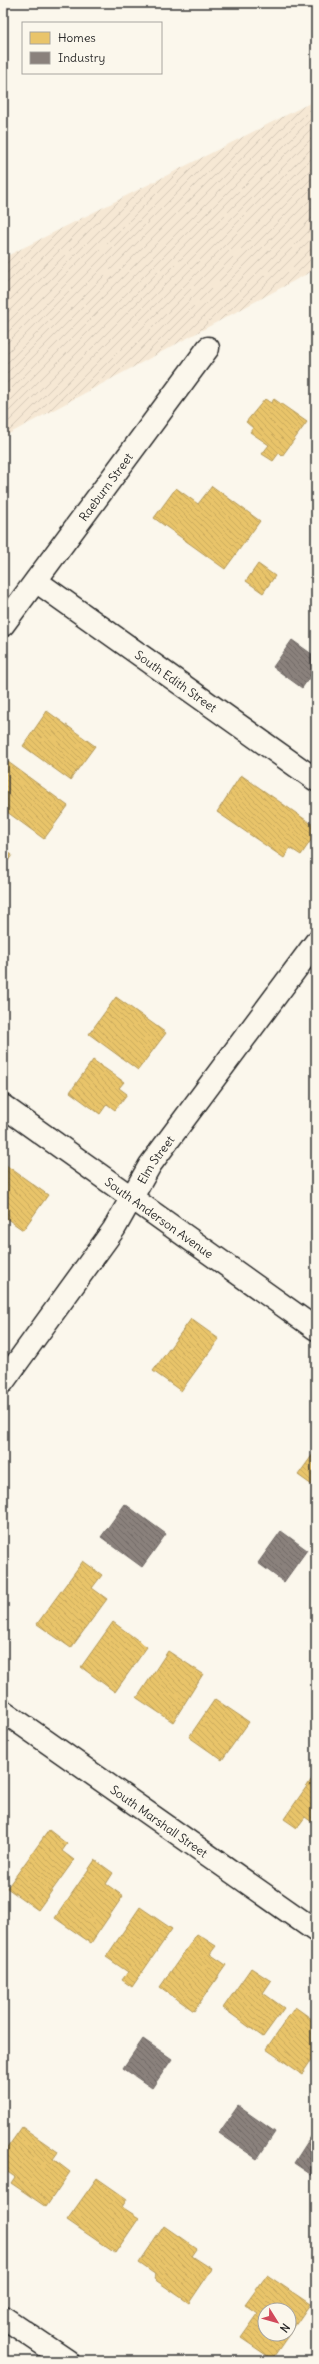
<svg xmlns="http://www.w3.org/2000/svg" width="319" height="2364" font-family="Delius,sans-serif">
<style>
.industrial{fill:url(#industrial-furrows)}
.homes{fill:url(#homes-back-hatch);stroke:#b09657;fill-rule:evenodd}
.industry{fill:url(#industry-back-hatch);stroke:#6e6764}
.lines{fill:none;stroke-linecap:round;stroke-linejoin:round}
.minor-casing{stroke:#2b2b2b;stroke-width:25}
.major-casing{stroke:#2b2b2b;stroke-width:25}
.minor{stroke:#fbf7ec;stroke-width:22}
.major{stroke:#fbf7ec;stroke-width:22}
.labels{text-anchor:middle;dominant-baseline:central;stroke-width:4;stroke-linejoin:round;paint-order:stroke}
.street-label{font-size:12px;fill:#2b2b2b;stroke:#fbf7ec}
</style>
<defs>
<pattern id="industrial-furrows" width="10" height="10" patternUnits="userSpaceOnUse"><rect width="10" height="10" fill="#f6e8d4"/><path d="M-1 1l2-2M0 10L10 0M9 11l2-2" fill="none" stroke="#d3c7b6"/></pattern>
<pattern id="homes-back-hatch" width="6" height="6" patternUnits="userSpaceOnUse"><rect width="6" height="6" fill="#e9c46a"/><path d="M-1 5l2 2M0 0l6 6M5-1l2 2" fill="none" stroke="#c8a95c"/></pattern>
<pattern id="industry-back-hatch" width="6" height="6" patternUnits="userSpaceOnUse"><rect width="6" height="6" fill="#8a817c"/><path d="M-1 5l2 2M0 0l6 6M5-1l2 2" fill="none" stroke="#716a66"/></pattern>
</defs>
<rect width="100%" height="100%" fill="#fbf7ec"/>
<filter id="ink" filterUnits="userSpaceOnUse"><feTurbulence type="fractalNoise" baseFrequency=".025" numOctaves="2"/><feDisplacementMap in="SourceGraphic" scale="8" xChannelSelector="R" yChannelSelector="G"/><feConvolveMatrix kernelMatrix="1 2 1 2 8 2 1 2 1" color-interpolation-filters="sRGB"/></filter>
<g filter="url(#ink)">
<path class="industrial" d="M 316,100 L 316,269 L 3,437 L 3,258 Z"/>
<path class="homes" d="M 265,399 L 271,403 L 274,399 L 307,422 L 282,456 L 279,453 L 273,461 L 262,454 L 269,445 L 250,432 L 253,428 L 246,422 Z
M 212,486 L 260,521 L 225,569 L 154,518 L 176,488 L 198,504 Z
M 258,564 L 275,576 L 263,593 L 246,581 Z
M 47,711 L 95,746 L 70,780 L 23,746 Z
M 4,759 L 68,806 L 44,839 L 3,809 Z
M 241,775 L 316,827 L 316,833 L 301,855 L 290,848 L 284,858 L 217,812 Z
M 3,848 L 12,855 L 3,868 Z
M 116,997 L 166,1033 L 138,1070 L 89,1034 Z
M 93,1060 L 124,1082 L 119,1088 L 127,1094 L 115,1110 L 107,1104 L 100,1114 L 70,1092 Z
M 3,1163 L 48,1195 L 23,1230 L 3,1216 Z
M 191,1319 L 219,1339 L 181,1391 L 153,1371 Z
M 316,1450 L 316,1488 L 298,1475 Z
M 83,1561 L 102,1575 L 92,1588 L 107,1599 L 71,1648 L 37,1624 Z
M 113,1622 L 147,1647 L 115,1692 L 81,1667 Z
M 168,1651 L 203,1674 L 173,1722 L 137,1698 Z
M 215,1699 L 249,1722 L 222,1760 L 189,1737 Z
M 316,1773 L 316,1825 L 305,1817 L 297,1828 L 284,1819 Z
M 49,1830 L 67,1844 L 62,1851 L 74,1860 L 38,1910 L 7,1888 Z
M 95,1860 L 113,1873 L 106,1884 L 123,1896 L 91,1943 L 55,1918 Z
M 140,1907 L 172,1929 L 132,1987 L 122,1980 L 128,1972 L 106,1957 Z
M 197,1934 L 216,1946 L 210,1954 L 226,1965 L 194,2011 L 160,1987 Z
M 251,1968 L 271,1981 L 263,1993 L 284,2008 L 263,2037 L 223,2008 Z
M 295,2007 L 316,2022 L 316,2053 L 302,2074 L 266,2049 Z
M 22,2127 L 58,2152 L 53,2159 L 70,2172 L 46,2207 L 11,2183 L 15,2177 L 3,2169 L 3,2154 Z
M 97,2178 L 127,2199 L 122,2207 L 139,2218 L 115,2253 L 67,2220 Z
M 164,2226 L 197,2249 L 192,2256 L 212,2269 L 189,2303 L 154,2279 L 156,2275 L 139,2263 Z
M 267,2275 L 310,2304 L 272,2359 L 241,2338 L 258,2314 L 245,2305 ZM 265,2310 L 289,2310 L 289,2334 L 265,2334 Z"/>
<path class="industry" d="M 292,640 L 316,657 L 316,668 L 302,688 L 273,667 Z
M 125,1504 L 166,1534 L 142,1567 L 101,1537 Z
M 281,1531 L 307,1550 L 284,1582 L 258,1563 Z
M 143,2039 L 172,2059 L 152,2088 L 123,2068 Z
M 238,2106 L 275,2132 L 257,2159 L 219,2133 Z
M 314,2132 L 316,2133 L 316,2178 L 294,2163 Z"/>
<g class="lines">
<defs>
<g id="minor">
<path id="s1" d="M 36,581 L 316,780"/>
<path id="s2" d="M 3,625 L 208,348"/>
<path id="s3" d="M 3,1106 L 316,1329"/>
<path id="s4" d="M 3,1382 L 114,1229 L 150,1165 L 316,942"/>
<path id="s5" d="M 3,1711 L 316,1931"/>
</g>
<path id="major" d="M 3,2317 L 68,2361"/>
</defs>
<use href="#minor" class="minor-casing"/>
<use href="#major" class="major-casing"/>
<use href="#minor" class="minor"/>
<use href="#major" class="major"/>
</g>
</g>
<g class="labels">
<g class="street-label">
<text stroke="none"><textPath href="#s2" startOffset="172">Raeburn Street</textPath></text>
<text stroke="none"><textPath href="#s1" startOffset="172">South Edith Street</textPath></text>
<text stroke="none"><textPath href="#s4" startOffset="270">Elm Street</textPath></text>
<text stroke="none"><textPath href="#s3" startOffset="192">South Anderson Avenue</textPath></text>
<text stroke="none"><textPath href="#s5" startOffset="191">South Marshall Street</textPath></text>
</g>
</g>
<rect width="319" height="2364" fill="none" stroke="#fbf7ec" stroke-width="16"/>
<rect x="8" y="8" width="303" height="2348" fill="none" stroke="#2b2b2b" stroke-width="1.5" filter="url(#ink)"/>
<rect x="22" y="22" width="140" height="52" fill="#fbf7ec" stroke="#a8a59f"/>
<rect x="30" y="32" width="20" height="12" fill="#e9c46a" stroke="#a8a59f"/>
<text x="58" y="42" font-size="12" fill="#2b2b2b">Homes</text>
<rect x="30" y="52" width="20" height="12" fill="#8a817c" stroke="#a8a59f"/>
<text x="58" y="62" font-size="12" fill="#2b2b2b">Industry</text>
<g transform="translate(277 2322) rotate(127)"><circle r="19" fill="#fbf7ec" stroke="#a8a59f"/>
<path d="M0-3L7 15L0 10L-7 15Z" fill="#d1495b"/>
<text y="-6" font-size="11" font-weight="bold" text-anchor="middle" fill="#2b2b2b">N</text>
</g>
</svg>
